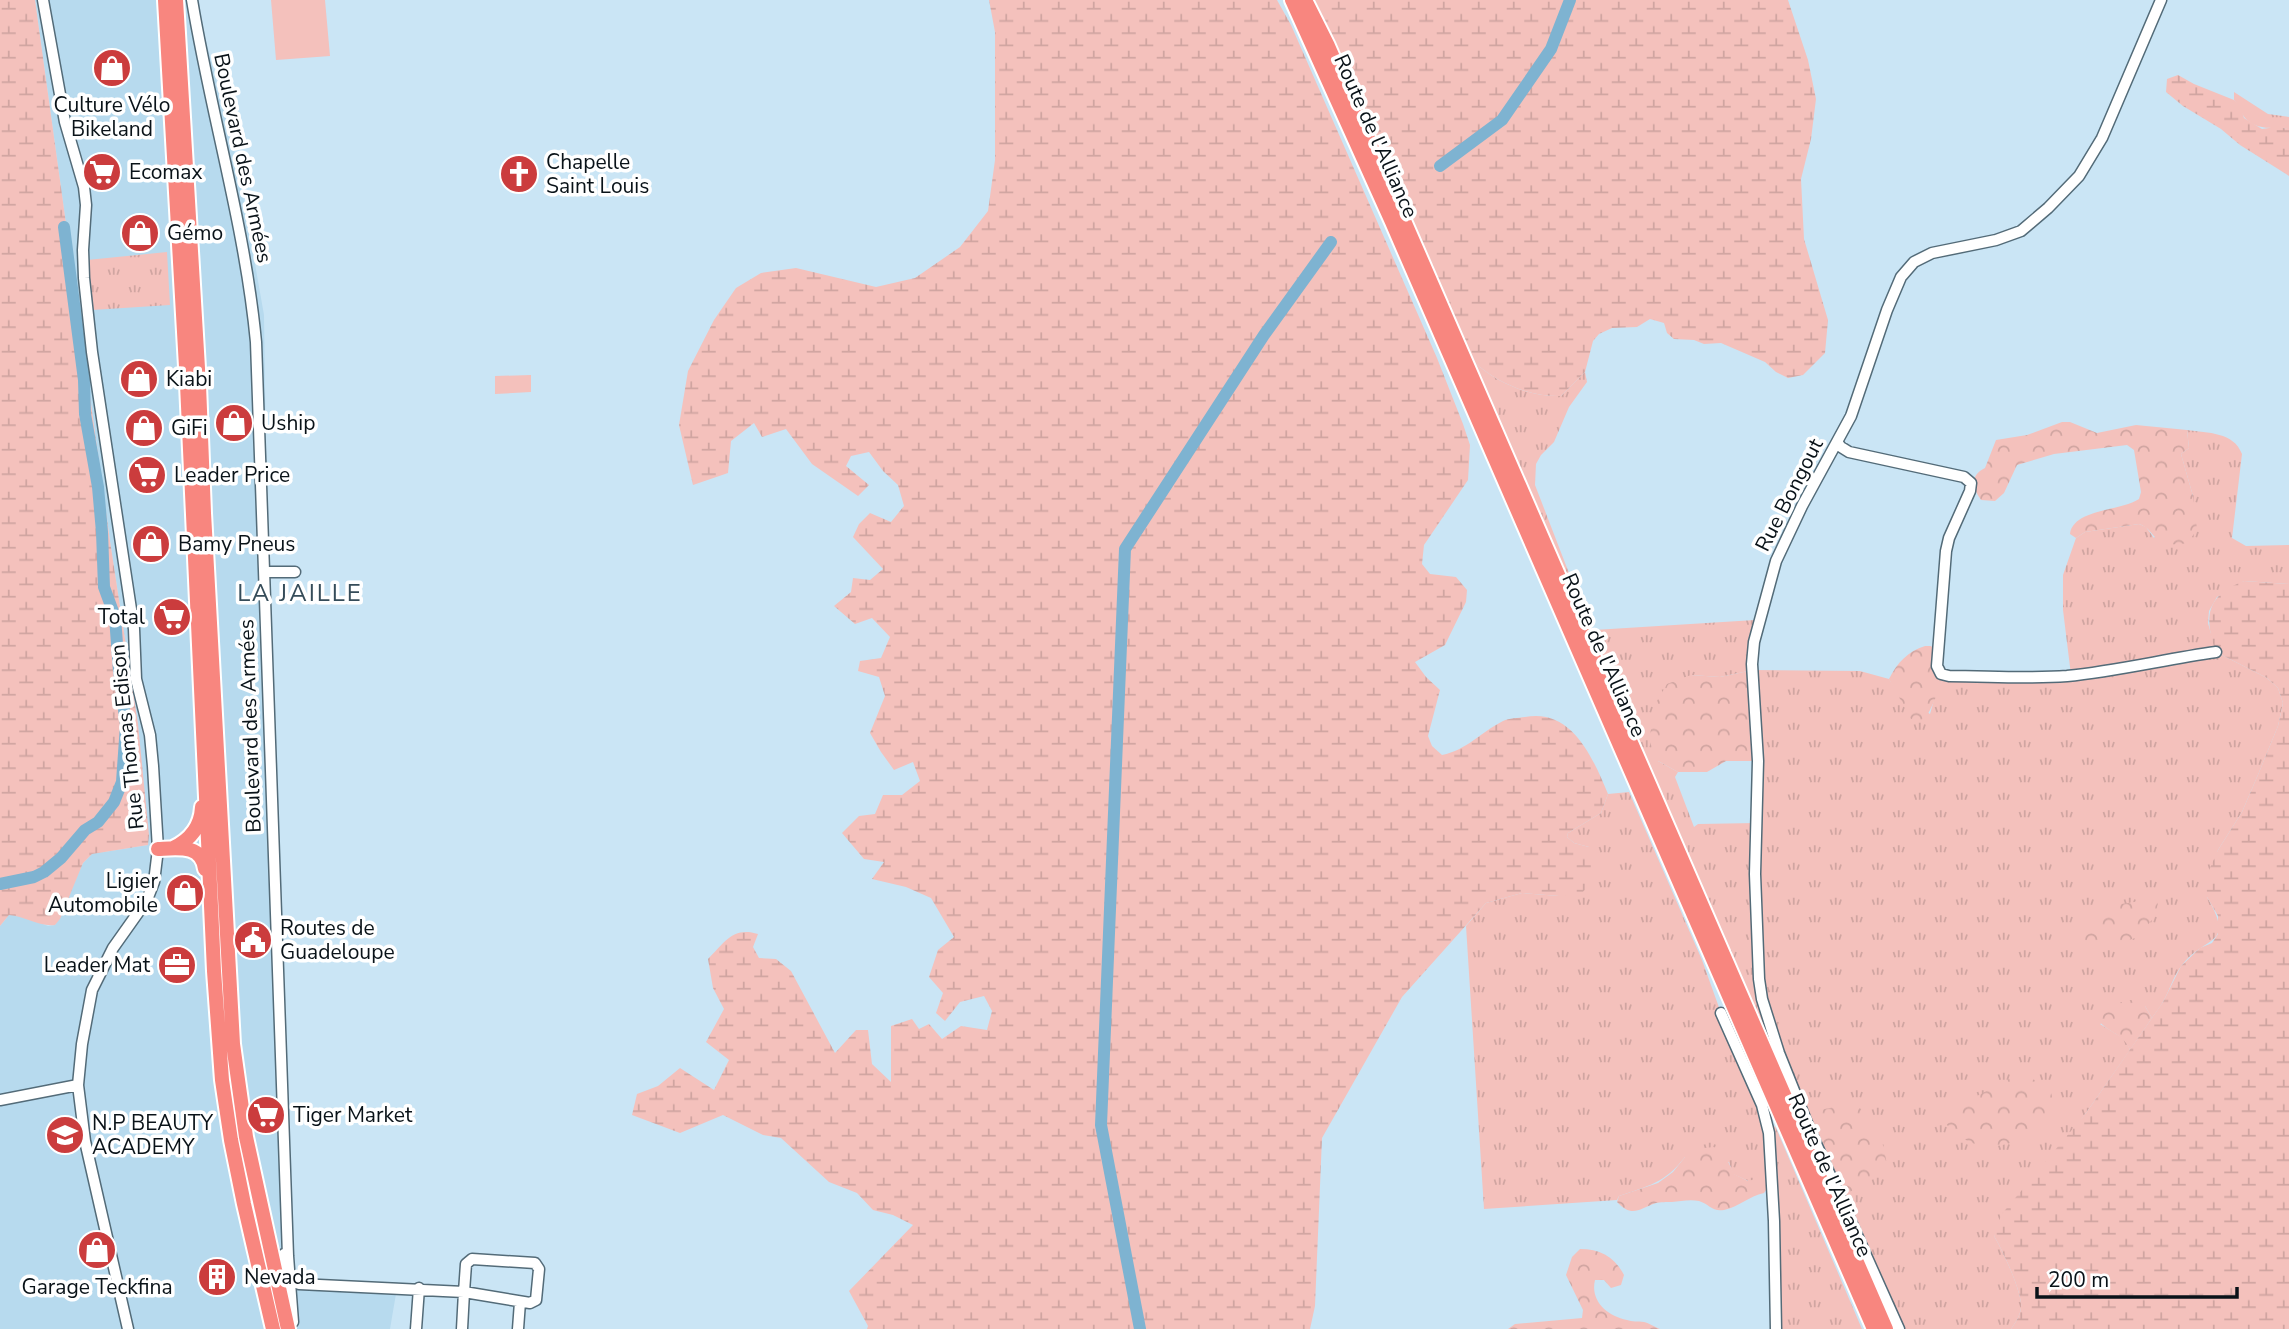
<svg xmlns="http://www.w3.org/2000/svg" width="2289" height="1329" font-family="'Nunito Sans',sans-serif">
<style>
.built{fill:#b7daee}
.grass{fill:url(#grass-tufts);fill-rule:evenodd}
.forest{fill:url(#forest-crowns)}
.wetland{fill:url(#wetland-marsh)}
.pitch{fill:#f4c1bc}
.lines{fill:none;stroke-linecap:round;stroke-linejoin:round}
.river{stroke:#7eb3d1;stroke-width:12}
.minor-casing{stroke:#536b78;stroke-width:13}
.highway-casing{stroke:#fff;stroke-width:18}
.minor{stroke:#fff;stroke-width:10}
.highway{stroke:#f8867f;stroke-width:14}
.labels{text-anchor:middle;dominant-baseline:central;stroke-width:7;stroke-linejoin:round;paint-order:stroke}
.poi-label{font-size:21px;fill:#091218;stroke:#fff;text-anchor:start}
.street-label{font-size:21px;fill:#091218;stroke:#fff}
.quarter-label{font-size:24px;letter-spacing:2px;fill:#354c59;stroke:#fff}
</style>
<defs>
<pattern id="grass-tufts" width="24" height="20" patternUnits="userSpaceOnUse" patternTransform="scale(1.75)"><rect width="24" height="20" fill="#f4c1bc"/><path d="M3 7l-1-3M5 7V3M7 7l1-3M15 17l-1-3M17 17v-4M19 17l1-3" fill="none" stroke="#d0a5a1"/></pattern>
<pattern id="forest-crowns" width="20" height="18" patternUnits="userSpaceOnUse" patternTransform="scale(1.75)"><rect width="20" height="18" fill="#f4c1bc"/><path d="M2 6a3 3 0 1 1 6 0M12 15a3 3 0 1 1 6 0" fill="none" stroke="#d0a5a1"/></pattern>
<pattern id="wetland-marsh" width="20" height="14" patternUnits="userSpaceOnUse" patternTransform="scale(1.75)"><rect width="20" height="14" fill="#f4c1bc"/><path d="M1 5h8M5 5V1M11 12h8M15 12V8" fill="none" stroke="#d0a5a1"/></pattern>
</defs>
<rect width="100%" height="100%" fill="#cae5f5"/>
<path class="built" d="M 35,0 L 199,0 L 202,25 L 237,162 L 264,315 L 267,527 L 281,881 L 292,1282 L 398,1282 L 390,1329 L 0,1329 L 0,926 L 9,915 L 20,915 L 48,926 L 55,925 L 83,863 L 92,854 L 148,845 L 138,724 L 110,541 Z"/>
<path class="grass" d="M 2234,92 L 2268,114 L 2289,117 L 2289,129 C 2273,127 2259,131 2246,119 C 2241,114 2240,106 2234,100 Z
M 167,252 L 170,305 L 92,310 L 87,260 Z
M 1474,362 C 1497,383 1530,397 1561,396 L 1585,372 L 1587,382 L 1569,407 L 1554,442 L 1541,455 L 1536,464 L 1535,485 L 1589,625 L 1594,630 L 1755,620 L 1753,670 L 1860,671 L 1889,679 L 1895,688 L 1930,714 L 1936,693 L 1945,675 L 2071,675 L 2063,610 L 2063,575 L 2076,538 L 2085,532 L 2139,524 L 2146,527 L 2154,538 L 2193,496 L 2181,454 L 2189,448 L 2187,430 C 2208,433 2234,432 2242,454 L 2232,538 L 2246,546 L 2289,545 L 2289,584 L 2244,581 L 2217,597 L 2209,611 L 2208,623 L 2216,652 L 2267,678 L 2278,688 L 2283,703 L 2278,726 L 2260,770 L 2242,812 L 2218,850 L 2207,897 C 2236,947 2206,934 2182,965 C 2174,975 2170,989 2164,1000 C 2161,1006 2156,1012 2152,1018 L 2145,1006 L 2100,1024 L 2126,1040 L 2130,1050 L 2086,1113 L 1994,1236 C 2003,1251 2019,1286 2021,1303 C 2022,1313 2016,1322 2011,1329 L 1899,1329 L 1804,1133 L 1584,626 ZM 1753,670 L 1756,823 L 1698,824 L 1694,827 L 1675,777 L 1678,772 L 1658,761 L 1691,675 L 1720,677 Z
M 1629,792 L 1702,960 L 1721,1013 L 1765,1116 L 1776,1128 L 1862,1329 L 1776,1329 L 1772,1189 L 1766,1189 L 1733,1174 L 1729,1162 L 1685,1157 C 1665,1183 1648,1186 1619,1196 L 1617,1200 L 1484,1209 L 1466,926 L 1486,903 L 1522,893 L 1559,896 L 1589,847 L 1574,843 L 1567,837 L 1568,833 L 1601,813 L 1608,794 Z"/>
<path class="forest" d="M 2062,422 L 2070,422 L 2097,433 L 2136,425 L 2187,430 L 2189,448 L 2181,454 L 2193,496 L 2197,529 L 2188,543 C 2175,545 2162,546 2153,535 C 2148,529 2147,527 2139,524 L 2085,532 L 2076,538 L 2070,534 C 2073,509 2121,511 2139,499 L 2141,492 L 2134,450 L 2127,445 L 2054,454 L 2017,465 L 2004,493 L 1995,501 L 1981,500 C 1972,488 1970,475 1985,468 L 1996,440 L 2027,435 Z
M 1925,646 L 1931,646 L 1936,651 L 1945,675 C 1940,684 1930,717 1923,719 C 1919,721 1915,719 1911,719 L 1889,679 C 1897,663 1908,651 1925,646 Z
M 1753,670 L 1758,761 L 1726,761 L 1707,772 L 1678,772 L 1658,761 L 1651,745 L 1650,734 L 1657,701 L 1667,684 L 1691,675 L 1720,677 Z
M 2153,899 L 2158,903 L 2155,916 L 2138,937 L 2103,949 L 2085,949 L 2072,943 L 2071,932 L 2091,925 L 2110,908 L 2121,904 Z
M 2131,1000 L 2145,1006 L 2152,1018 L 2130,1050 C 2123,1032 2106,1033 2097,1018 C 2102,1005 2118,1003 2131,1000 Z
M 2011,1078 C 2026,1078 2038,1078 2050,1088 C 2052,1096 2055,1107 2051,1115 C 2048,1122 2037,1130 2031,1133 C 1999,1152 1973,1152 1947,1125 L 1949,1113 L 1956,1107 Z
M 1849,1104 L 1860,1108 L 1882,1141 L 1887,1164 L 1882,1174 L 1846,1194 L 1814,1121 L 1815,1111 Z
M 1714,1147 L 1724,1153 L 1734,1174 L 1748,1181 L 1763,1177 L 1766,1179 L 1768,1187 L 1764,1193 C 1749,1196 1739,1207 1724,1210 C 1712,1212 1709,1204 1699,1201 C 1691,1199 1680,1201 1672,1202 C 1667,1202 1660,1202 1656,1203 C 1639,1209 1632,1218 1617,1202 L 1619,1196 L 1658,1183 L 1673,1172 L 1685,1157 L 1694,1149 Z
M 1580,1249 C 1600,1249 1615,1257 1624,1275 L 1621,1285 L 1611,1288 L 1604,1280 L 1595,1280 C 1590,1301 1607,1316 1627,1320 C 1632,1322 1638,1321 1644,1322 C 1649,1323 1655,1327 1660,1329 L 1508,1329 L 1515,1324 L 1582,1318 L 1583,1310 L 1566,1275 L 1572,1257 Z"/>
<path class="wetland" d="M 0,0 L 35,0 L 110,541 L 138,724 L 149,835 L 148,845 L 92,854 L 83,863 L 60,919 L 55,925 C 39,927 25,916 9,915 L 0,926 Z
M 989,0 L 1277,0 L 1291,25 L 1437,358 L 1463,424 L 1470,445 L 1468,480 L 1424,545 L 1422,564 L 1430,574 L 1456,577 L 1467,590 L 1466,602 L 1445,645 L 1415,662 L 1426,677 L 1440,690 L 1428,736 L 1432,746 L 1442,755 C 1467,750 1481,732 1503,721 C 1509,718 1518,718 1525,717 C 1572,708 1593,758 1608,794 L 1601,813 L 1568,833 L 1567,837 L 1574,843 L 1589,847 C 1597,864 1594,880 1582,893 L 1559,896 L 1522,893 L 1486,903 L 1402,997 L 1322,1138 L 1315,1306 L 1310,1329 L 867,1329 L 868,1326 L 849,1291 L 913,1225 L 893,1215 L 873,1210 L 857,1193 L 829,1182 L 781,1138 L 763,1135 L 723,1115 L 680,1133 L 632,1115 L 637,1094 L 658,1086 L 680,1068 L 714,1090 L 729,1060 L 706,1042 L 724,1009 L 713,988 L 708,959 C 724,943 733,926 758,934 L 753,947 L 759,958 L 776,959 L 791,971 L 835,1053 L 856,1030 L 868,1030 L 872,1064 L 891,1082 L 891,1026 L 912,1019 L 919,1029 L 929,1024 L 942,1039 L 961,1026 L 987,1030 L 992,1011 L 984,996 L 960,1002 L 945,1021 L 936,1013 L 943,993 L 929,977 L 938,950 L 954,937 L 931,898 L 906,887 L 872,879 L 884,862 L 864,859 L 842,833 L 859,816 L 875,814 L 883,795 L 902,795 L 920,781 L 913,762 L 894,770 L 881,752 L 870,733 L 885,696 L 879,677 L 858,671 L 860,661 L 881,658 L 890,637 L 872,618 L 855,624 L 834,606 L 851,592 L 853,578 L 870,580 L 883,569 L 853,537 L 859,524 L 870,513 L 891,522 L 904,506 L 898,485 L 883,471 L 869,452 L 851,456 L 846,466 L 869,485 L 858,496 L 812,464 L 786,429 L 762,437 L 754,423 L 731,441 L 728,473 L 693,485 L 679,425 L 688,371 L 714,320 L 736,288 L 761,273 L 796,268 L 876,287 L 915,278 L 960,247 L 988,211 L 995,160 L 995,32 Z
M 1314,0 L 1788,0 L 1808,60 L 1816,99 L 1811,139 L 1801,179 L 1804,239 L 1828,320 L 1825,353 L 1803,375 L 1788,378 L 1776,372 L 1765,362 L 1721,343 L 1704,344 L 1694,340 L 1674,339 L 1667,333 L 1664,323 L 1650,319 L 1637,327 L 1612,328 L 1599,334 L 1593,341 L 1585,372 L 1561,396 C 1530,397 1497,383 1474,362 Z
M 2178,75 L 2194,84 L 2234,100 L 2240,105 L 2244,118 L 2262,129 L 2276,127 L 2289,129 L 2289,176 L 2240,145 L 2221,129 L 2183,106 L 2166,92 L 2167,79 Z
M 2244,581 L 2289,584 L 2289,1329 L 2011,1329 C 2016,1322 2022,1313 2021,1303 C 2019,1286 2003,1251 1994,1236 L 2001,1215 L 2086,1113 L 2163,1002 L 2181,966 L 2200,948 L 2212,943 L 2218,934 L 2218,916 L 2207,897 L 2206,877 L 2218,850 L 2242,812 L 2260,770 L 2278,726 L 2283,703 L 2278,688 L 2267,678 L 2216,652 C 2203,616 2207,595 2244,581 Z"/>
<path class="pitch" d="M 271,0 L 325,0 L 330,56 L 276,60 Z
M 531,375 L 531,392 L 495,394 L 495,376 Z"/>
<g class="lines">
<path class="river" d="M 1440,166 L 1502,120 L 1551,49 L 1570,0
M 0,884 L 34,877 L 44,872 L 61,858 L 85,830 L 98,822 L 114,802 L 122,782 L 126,725 L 119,671 L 115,617 L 104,587 L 102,532 L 98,487 L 85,414 L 84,380 L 64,227
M 1140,1329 L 1101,1125 L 1125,549 L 1264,335 L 1331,242"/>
<defs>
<path id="minor" d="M 43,0 L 65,122 L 84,187 L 86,205 L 83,250 L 84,278 L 92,352 L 134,629 L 136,679 L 150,735 L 153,766 L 158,849 L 154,882 L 147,900 L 113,948 L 92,990 L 82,1044 L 78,1085 L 85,1141 L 128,1329
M 192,0 C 211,115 245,226 256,342 L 288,1256 L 293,1322
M 1837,442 L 1841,447 L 1849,452 L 1964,477 L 1971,483 L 1970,491 L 1949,538 L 1946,551 L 1937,666 L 1941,674 L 1949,676 C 1988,676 2028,679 2067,676 C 2117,671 2166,659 2216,652
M 265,572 L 295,572
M 1721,1013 L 1762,1105 L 1769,1133 L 1774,1221 L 1776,1329
M 0,1100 L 78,1085
M 284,1254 C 282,1270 281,1279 299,1284 L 464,1292 L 462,1329
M 472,1259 L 535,1263 L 539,1269 L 536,1300 L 530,1303 L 464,1292 L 466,1264 Z
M 416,1329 L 419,1288
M 518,1329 L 520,1302
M 1899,1329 L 1809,1128 L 1779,1053 L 1762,999 L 1759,979 L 1755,874 L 1758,761 L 1752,664 L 1754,642 L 1776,561 L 1802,506 L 1851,416 L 1887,310 L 1901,277 L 1914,262 L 1932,253 L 1996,240 L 2021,231 L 2048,208 L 2079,176 L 2102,138 L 2161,0"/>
<path id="highway" d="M 165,0 L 187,384 L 214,971 L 222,1080 L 231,1140 L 244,1204 L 273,1329
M 176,0 L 199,385 L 204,513 L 233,1044 L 246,1137 L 288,1329
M 1292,0 L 1392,222 L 1874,1329
M 1305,0 L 1328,46 L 1886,1329
M 173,848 C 190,840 201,827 202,807
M 158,849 C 178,848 202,844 205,869"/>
</defs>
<use href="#minor" class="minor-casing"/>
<use href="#highway" class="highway-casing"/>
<use href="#minor" class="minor"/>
<use href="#highway" class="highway"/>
</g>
<defs>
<symbol id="shop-disc" viewBox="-11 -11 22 22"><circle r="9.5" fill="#cb3c3d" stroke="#fff"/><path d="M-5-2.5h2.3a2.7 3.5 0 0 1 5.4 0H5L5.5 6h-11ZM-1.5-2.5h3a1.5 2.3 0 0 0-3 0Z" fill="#fff"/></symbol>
<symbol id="supermarket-disc" viewBox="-11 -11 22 22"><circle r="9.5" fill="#cb3c3d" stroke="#fff"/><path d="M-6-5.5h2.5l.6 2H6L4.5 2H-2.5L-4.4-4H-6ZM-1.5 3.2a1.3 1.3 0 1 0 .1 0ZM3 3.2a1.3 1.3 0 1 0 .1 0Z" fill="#fff"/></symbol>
<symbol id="church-disc" viewBox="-11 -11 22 22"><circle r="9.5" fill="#cb3c3d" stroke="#fff"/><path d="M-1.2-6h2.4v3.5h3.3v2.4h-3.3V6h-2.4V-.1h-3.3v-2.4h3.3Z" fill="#fff"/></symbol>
<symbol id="civic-disc" viewBox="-11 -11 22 22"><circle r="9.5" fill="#cb3c3d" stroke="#fff"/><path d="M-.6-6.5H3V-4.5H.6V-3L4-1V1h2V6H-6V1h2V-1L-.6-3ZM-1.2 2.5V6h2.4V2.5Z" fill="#fff"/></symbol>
<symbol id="office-disc" viewBox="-11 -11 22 22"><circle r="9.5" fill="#cb3c3d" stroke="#fff"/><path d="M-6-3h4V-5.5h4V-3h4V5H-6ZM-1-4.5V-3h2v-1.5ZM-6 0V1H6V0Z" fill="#fff"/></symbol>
<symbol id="school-disc" viewBox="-11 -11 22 22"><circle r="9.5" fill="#cb3c3d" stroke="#fff"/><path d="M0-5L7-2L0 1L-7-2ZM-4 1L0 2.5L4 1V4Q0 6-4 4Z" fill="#fff"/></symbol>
<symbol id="building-disc" viewBox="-11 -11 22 22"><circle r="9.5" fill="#cb3c3d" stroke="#fff"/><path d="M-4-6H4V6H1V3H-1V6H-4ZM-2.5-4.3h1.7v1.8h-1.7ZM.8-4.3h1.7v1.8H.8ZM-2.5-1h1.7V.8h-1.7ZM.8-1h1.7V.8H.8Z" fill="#fff"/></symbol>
</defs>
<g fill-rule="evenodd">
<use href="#shop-disc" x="90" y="46" width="44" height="44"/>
<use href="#supermarket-disc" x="80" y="150" width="44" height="44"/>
<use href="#church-disc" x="497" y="152" width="44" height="44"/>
<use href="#shop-disc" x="118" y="211" width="44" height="44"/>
<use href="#shop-disc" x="117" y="357" width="44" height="44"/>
<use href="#shop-disc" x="212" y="401" width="44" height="44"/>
<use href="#shop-disc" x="122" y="406" width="44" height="44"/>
<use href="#supermarket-disc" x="125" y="453" width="44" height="44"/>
<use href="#shop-disc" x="129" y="522" width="44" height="44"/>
<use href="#supermarket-disc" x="150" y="595" width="44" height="44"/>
<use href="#shop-disc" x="163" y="871" width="44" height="44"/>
<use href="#civic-disc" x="231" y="918" width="44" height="44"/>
<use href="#office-disc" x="155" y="943" width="44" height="44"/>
<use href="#supermarket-disc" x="244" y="1093" width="44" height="44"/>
<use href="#school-disc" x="43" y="1113" width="44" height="44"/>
<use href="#shop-disc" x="75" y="1228" width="44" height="44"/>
<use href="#building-disc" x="195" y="1255" width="44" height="44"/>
</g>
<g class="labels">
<g class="poi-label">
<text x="112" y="105" text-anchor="middle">Culture Vélo<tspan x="112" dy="24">Bikeland</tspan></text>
<text x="546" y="162">Chapelle<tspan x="546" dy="24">Saint Louis</tspan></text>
<text x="129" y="172">Ecomax</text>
<text x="167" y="233">Gémo</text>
<text x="166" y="379">Kiabi</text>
<text x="261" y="423">Uship</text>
<text x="171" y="428">GiFi</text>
<text x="174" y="475">Leader Price</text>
<text x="178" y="544">Bamy Pneus</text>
<text x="145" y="617" text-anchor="end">Total</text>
<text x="158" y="881" text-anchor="end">Ligier<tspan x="158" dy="24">Automobile</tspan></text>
<text x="280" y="928">Routes de<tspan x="280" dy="24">Guadeloupe</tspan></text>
<text x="150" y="965" text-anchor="end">Leader Mat</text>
<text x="293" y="1115">Tiger Market</text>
<text x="92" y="1123">N.P BEAUTY<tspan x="92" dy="24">ACADEMY</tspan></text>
<text x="244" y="1277">Nevada</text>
<text x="97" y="1287" text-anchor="middle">Garage Teckfina</text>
</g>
<g class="street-label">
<text transform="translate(1376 136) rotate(66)">Route de l'Alliance</text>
<text transform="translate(243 158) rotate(78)">Boulevard des Armées</text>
<text transform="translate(1789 495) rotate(-63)">Rue Bongout</text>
<text transform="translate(1604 655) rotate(66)">Route de l'Alliance</text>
<text transform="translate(250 726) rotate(-92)">Boulevard des Armées</text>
<text transform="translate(127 737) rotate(-96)">Rue Thomas Edison</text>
<text transform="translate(1830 1175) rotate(66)">Route de l'Alliance</text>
</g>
<g class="quarter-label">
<text x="300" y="593">LA JAILLE</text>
</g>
</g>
<path d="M2037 1287v10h200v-10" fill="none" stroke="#091218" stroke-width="3.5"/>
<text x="2048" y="1287" font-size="21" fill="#091218" stroke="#ffffff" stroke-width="5" paint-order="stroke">200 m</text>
</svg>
